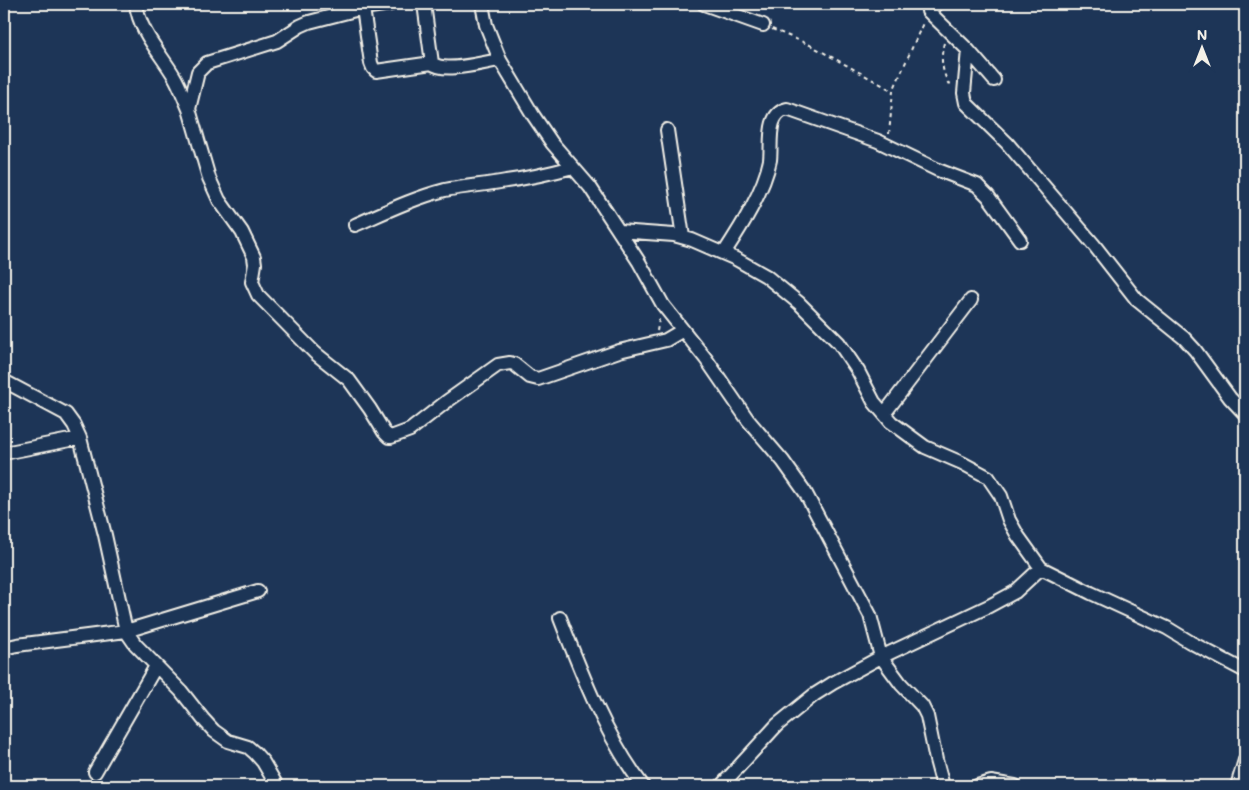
<svg xmlns="http://www.w3.org/2000/svg" width="1249" height="790" font-family="Mali,sans-serif">
<style>
.lines{fill:none;stroke-linecap:round;stroke-linejoin:round}
.minor-casing{stroke:#f4f1e8;stroke-width:16}
.path{stroke:#f4f1e8;stroke-width:2;stroke-dasharray:4 4;stroke-linecap:butt}
.minor{stroke:#1d3557;stroke-width:12}
</style>
<rect width="100%" height="100%" fill="#1d3557"/>
<filter id="ink" filterUnits="userSpaceOnUse"><feTurbulence type="fractalNoise" baseFrequency=".02" numOctaves="2"/><feDisplacementMap in="SourceGraphic" scale="10" xChannelSelector="R" yChannelSelector="G"/><feConvolveMatrix kernelMatrix="1 2 1 2 8 2 1 2 1" color-interpolation-filters="sRGB"/></filter>
<g filter="url(#ink)">
<g class="lines">
<defs>
<path id="minor" d="M 136,4 C 139,31 161,54 174,76 C 180,86 184,98 189,109
M 391,4 L 363,8 L 309,22 L 300,26 L 277,41 L 207,63 L 198,72 L 189,109 L 209,178 L 219,200 L 242,232 L 254,257 L 255,264 L 252,282 L 258,295 L 315,353 L 349,380 L 370,409 L 384,432 L 389,437 L 391,437 L 410,430 L 446,402 L 498,365 L 510,363 L 514,364 L 530,377 L 538,379 L 619,351 L 666,340 L 683,330
M 424,4 L 432,63
M 482,4 L 486,25 L 500,60 L 533,115 L 552,143 L 590,187 L 639,262 L 663,305 L 706,359 L 748,420 L 783,461 L 805,492 L 870,615 L 881,657 L 901,684 L 922,706 L 927,716 L 936,760 L 943,786
M 704,4 L 763,25
M 937,4 L 928,11 L 968,50 L 994,80
M 363,8 L 371,63 L 373,68 L 376,71 L 432,63 C 444,74 484,62 500,60
M 968,50 L 964,93 L 966,103 L 1007,143 L 1094,245 L 1137,300 L 1184,338 L 1195,350 L 1230,398 L 1245,414
M 667,130 L 683,237
M 355,225 C 385,212 414,198 445,190 C 465,186 485,185 506,181 C 529,178 551,173 573,167
M 619,231 L 674,235 L 692,240 L 736,259 L 766,276 L 799,303 L 839,343 L 858,371 L 874,402 L 891,422 L 925,447 L 962,463 L 988,477 L 1001,496 L 1009,520 L 1018,536 L 1041,568 L 1091,593 L 1167,628 L 1190,642 L 1245,671
M 724,253 C 741,227 764,191 770,160 C 772,143 766,114 787,109 L 878,141 L 938,170 L 977,185 L 988,196 L 1020,240
M 4,381 L 66,414 L 74,425 L 80,438 L 105,535 L 126,631 L 135,644 L 181,691 L 203,719 L 214,731 L 228,741 L 248,747 L 255,753 L 263,762 L 277,786
M 884,414 L 971,300
M 4,453 L 80,438
M 560,618 C 582,675 606,737 643,786
M 4,648 L 17,645 L 126,631 L 258,591
M 95,772 L 156,666
M 721,786 L 777,725 L 814,695 L 833,683 L 881,657 L 989,606 L 1015,592 L 1041,568
M 977,786 L 991,782 L 1015,786
M 1237,786 L 1245,760"/>
</defs>
<use href="#minor" class="minor-casing"/>
<path class="path" d="M 772,29 L 810,45 L 893,91
M 944,43 C 940,58 942,70 948,83 L 954,85
M 889,134 L 893,91 L 923,23
M 657,331 L 659,319"/>
<use href="#minor" class="minor"/>
</g>
</g>
<rect width="1249" height="790" fill="none" stroke="#1d3557" stroke-width="20"/>
<rect x="10" y="10" width="1229" height="770" fill="none" stroke="#f4f1e8" stroke-width="2" filter="url(#ink)"/>
<g transform="translate(1202 48)" stroke="#1d3557" stroke-width="4" paint-order="stroke">
<path d="M0-4L9 19L0 12L-9 19Z" fill="#f4f1e8"/>
<text y="-8" font-size="14" font-weight="bold" text-anchor="middle" fill="#f4f1e8">N</text>
</g>
</svg>
